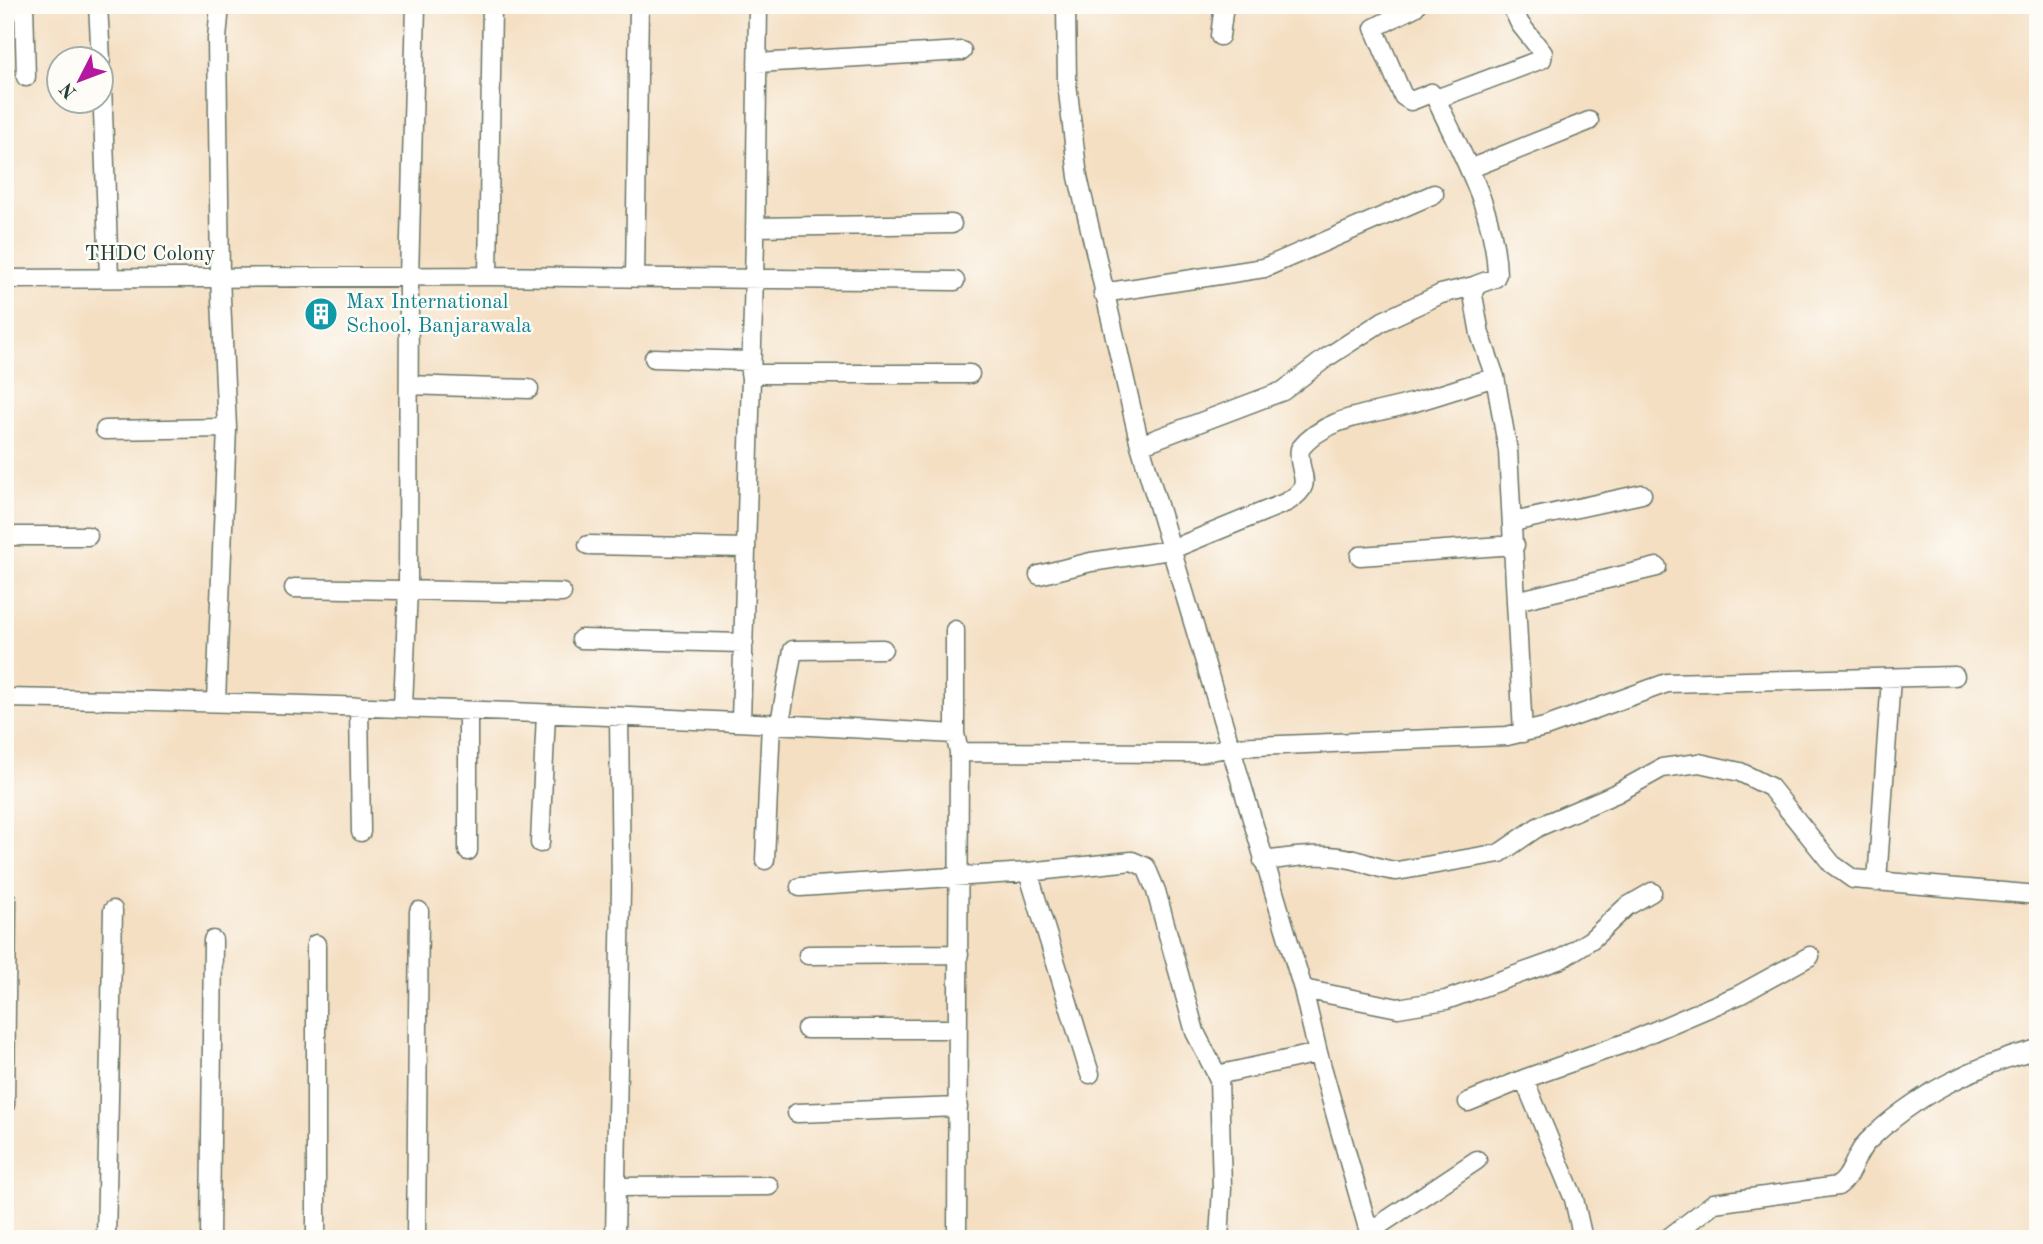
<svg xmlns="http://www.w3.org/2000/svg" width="2043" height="1244" font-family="'Old Standard TT',serif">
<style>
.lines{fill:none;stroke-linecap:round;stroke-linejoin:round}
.minor-casing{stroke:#6a7666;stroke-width:21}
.minor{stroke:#fff;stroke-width:18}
.labels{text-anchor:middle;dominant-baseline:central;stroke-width:5;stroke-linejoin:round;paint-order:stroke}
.street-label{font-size:21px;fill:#1f3d34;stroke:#fdfcf7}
.culture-label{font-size:21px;fill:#0d838f;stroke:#fdfcf7;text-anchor:start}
</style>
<rect width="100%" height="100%" fill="#fdfcf7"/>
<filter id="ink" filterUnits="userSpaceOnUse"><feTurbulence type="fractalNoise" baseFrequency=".0143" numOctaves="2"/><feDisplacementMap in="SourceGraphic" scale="14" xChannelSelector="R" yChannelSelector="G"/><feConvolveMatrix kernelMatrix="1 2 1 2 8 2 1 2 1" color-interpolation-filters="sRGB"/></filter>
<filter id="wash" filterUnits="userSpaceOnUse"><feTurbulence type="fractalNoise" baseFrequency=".00686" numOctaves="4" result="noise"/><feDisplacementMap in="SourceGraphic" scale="28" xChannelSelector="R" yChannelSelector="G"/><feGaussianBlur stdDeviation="1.57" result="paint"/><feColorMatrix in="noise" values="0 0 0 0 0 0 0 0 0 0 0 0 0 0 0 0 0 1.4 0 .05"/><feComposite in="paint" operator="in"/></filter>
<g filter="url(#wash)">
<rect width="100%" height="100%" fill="#f4dfc3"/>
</g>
<g filter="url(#ink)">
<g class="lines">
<defs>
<path id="minor" d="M 24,5 L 26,77
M 98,5 L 101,60
M 1066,5 L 1067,83 L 1078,177 L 1140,445 L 1303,989 L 1318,1053 L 1371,1239
M 1415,7 L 1374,28 L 1403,96 L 1411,101 L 1431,93 L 1436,99 C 1462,154 1495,211 1497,274 L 1495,278 L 1476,285 L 1473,295 L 1480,334 L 1495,377 L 1508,451 L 1523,733
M 1220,36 L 1224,5
M 757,63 L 962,51
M 102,84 L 109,277
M 1436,99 L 1542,59 L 1543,53 L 1520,24 L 1511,5
M 1469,169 L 1589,121
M 755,227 L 952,224
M 488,276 L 492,5
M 635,278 L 639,5
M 5,279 L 488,276 L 955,281
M 1103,293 L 1264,268 L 1434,194
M 654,358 L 750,361
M 750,374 L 970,374
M 409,385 L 529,389
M 105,430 L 227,428
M 1140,445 L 1283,391 L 1326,358 L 1383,321 L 1441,294 L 1474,286
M 1513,522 L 1642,494
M 5,536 L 88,536
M 588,545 L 746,548
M 1360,556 L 1515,545
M 1039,575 L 1091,562 L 1170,550 L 1287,502 C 1318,483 1296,474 1300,449 C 1326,416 1371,415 1408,404 C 1437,396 1466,386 1495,377
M 294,588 L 562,593
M 1516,601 L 1657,567
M 955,630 L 955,734
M 581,639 L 744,643
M 5,698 C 322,703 639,715 955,734 L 959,752 L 1200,753 L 1232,747 L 1507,736 L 1545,727 L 1667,683 L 1955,676
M 216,701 L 227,428 L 220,277 L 217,39 L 220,5
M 359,706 L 361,832
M 403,706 L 408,589 L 409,278 L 416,5
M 468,711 L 468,851
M 741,721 L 755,241 L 758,5
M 780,723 L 793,650 L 883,649
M 540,843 L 546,714
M 765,860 L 771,723
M 1263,861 C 1291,858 1322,852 1350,859 C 1366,862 1380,870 1397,871 L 1500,853 L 1538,827 L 1617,793 L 1662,768 L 1699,763 L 1740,772 L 1770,787 L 1832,864 L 1853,879 L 2038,895
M 1028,872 L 1090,1074
M 1877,882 L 1891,678
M 800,887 L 1028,872 L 1132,861 L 1146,867 L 1156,891 L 1195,1032 L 1219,1079 L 1222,1188 L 1219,1239
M 808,955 L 959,954
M 1303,989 L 1398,1008 L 1446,1000 L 1561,959 L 1592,939 L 1626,907 L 1652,892
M 806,1029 L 957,1029
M 1217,1075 L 1318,1053
M 1524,1079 L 1631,1041 L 1739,995 L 1810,956
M 1468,1102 L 1524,1079 L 1574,1199 L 1583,1239
M 5,1105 L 7,900
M 797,1113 L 958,1107
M 616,1187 L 769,1186
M 1369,1232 L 1477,1160
M 106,1239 L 113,910
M 210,1239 L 213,940
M 316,1239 L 316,944
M 416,1239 L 419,911
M 615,1239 L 621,888 L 619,717
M 957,1239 L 959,752
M 1667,1239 L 1714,1203 L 1838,1186 C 1853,1176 1854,1155 1867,1142 C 1913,1096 1975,1065 2038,1049"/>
</defs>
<use href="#minor" class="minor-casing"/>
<use href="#minor" class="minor"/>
</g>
</g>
<defs>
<symbol id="building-disc" viewBox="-11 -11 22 22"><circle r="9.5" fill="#0f9aa8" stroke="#fdfcf7"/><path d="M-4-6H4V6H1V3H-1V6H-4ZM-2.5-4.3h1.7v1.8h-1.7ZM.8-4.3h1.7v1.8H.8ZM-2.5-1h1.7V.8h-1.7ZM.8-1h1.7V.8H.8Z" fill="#fff"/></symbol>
</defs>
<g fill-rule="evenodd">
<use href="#building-disc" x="302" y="295" width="38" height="38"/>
</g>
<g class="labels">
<g class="street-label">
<text x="150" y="254">THDC Colony</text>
</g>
<g class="culture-label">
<text x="346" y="302">Max International<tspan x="346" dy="24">School, Banjarawala</tspan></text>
</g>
</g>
<rect width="2043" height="1244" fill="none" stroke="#fdfcf7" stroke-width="28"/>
<g transform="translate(80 80) rotate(228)"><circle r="33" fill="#fdfcf7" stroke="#a4b0a9" stroke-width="2"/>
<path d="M0-5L12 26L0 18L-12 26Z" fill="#b5179e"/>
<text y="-10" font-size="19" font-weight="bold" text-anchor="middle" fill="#1f3d34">N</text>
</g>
</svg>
